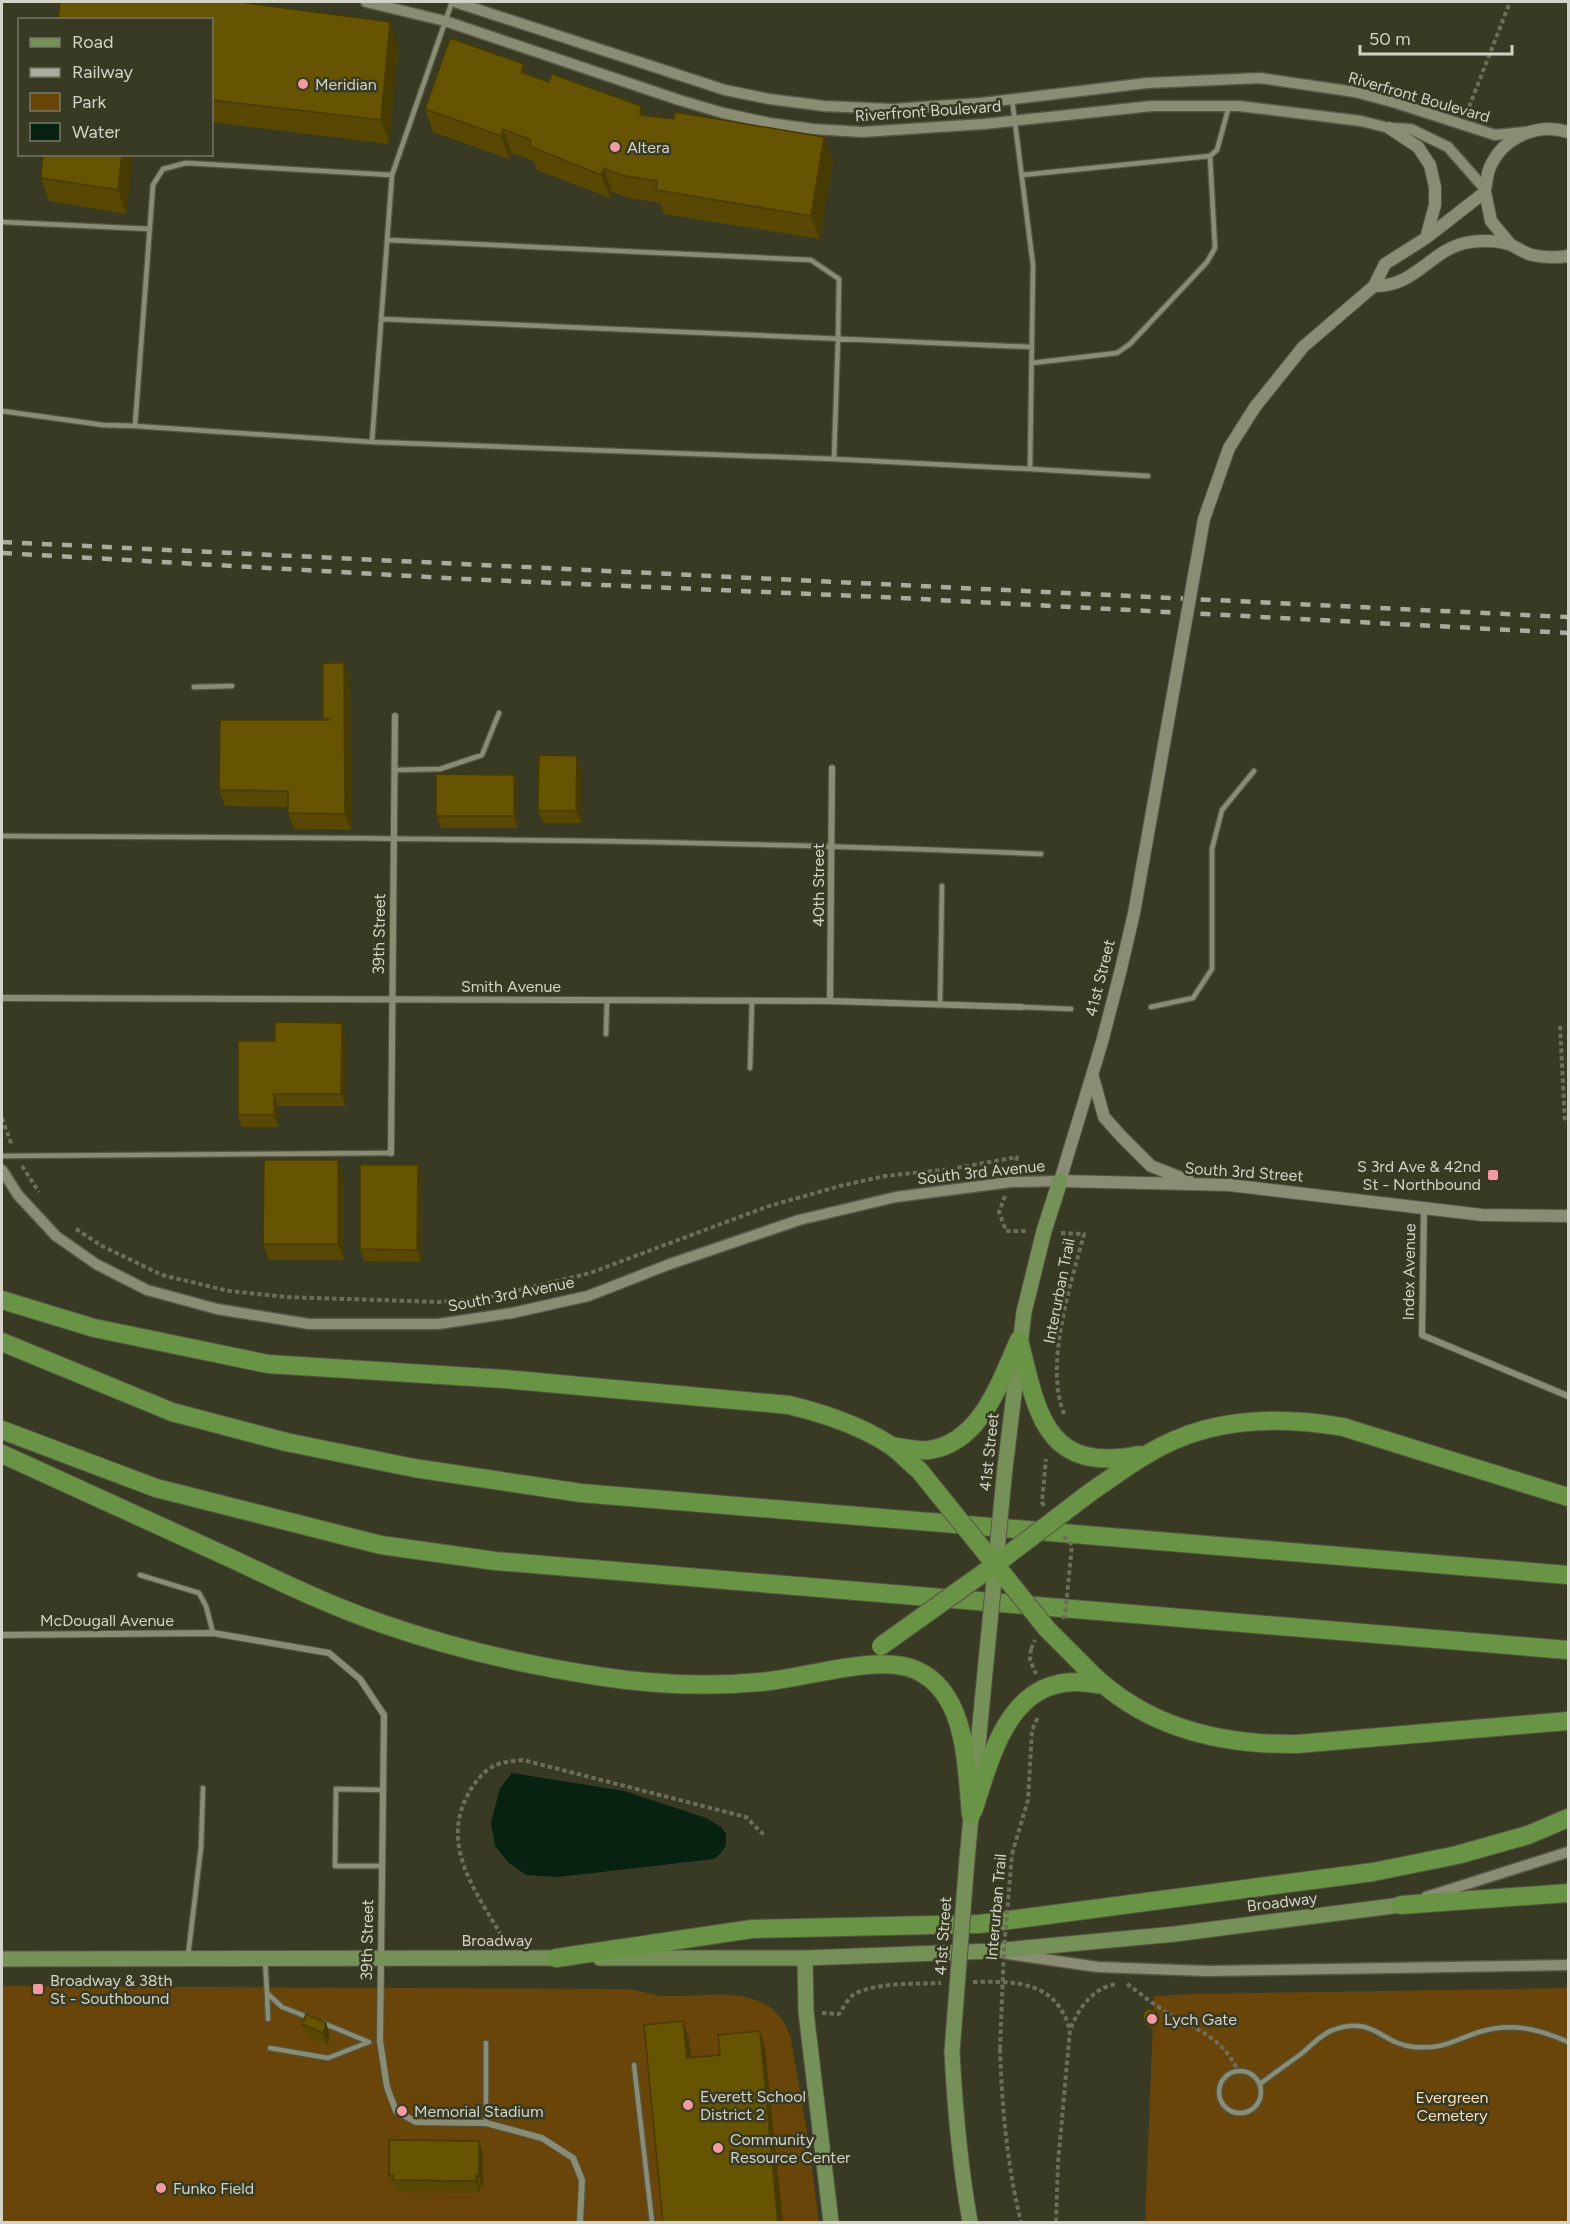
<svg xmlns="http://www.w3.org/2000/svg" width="1570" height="2224" font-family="Figtree,sans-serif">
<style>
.green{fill:#69450a}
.water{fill:#082211}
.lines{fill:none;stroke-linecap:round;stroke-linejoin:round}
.service-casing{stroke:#555644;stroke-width:7}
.minor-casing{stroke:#555644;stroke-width:8}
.tertiary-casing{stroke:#555644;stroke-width:13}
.secondary-casing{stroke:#555644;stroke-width:14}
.primary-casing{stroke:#555644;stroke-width:17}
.motorway-casing{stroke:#555644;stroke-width:20}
.path{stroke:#6c6e5b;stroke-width:4;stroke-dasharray:4.5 3;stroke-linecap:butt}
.service{stroke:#8a8d74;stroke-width:4.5}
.minor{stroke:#8a8d74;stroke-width:6}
.tertiary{stroke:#8a8d74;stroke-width:10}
.secondary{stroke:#8a8d74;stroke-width:12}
.primary{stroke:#769158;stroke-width:15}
.motorway{stroke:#699345;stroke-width:18}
.rail{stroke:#aaab9c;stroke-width:4.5;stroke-dasharray:10 10;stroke-linecap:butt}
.secondary-bridge-casing{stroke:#555644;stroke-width:14;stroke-linecap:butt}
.primary-bridge-casing{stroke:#555644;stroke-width:17;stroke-linecap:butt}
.motorway-bridge-casing{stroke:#555644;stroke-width:20;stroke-linecap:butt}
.path-bridge{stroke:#6c6e5b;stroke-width:4;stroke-dasharray:4.5 3;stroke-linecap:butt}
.secondary-bridge{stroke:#8a8d74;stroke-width:12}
.primary-bridge{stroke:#769158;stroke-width:15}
.motorway-bridge{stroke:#699345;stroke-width:18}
.wall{fill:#594803}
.shaded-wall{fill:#483b02}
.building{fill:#675403;stroke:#483b02;stroke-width:1.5}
.poi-dot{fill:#f49aa1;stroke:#383a24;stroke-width:2}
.labels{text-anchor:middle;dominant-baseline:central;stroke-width:5;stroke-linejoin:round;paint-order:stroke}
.poi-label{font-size:16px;fill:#d2d3c6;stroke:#383a24;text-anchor:start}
.street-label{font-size:16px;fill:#d2d3c6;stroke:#383a24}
.park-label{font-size:16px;fill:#fcdfba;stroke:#383a24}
</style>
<rect width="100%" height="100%" fill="#383a24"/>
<path class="green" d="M 2,1986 L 626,1989 C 640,1990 653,1996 667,1996 C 714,1997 774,1981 791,2039 L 808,2138 L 819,2222 L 2,2222 Z
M 1568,1988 L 1568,2222 L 1145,2222 L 1154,1996 L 1194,1994 Z"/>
<path class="water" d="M 512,1773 L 624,1791 L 706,1818 L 721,1827 L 726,1834 L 726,1845 L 721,1853 L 714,1859 L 558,1877 L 526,1875 L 509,1863 L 495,1846 L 491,1823 L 500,1788 Z"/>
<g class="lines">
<defs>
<path id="service" d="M 452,2 L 392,175 L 372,442 L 834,459 L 1030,469 L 1033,265 L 1012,99
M 1022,175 L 1210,156
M 2,222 L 150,229
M 387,240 L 811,260 L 839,279 L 838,340 L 834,459
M 381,319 L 1032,347
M 1032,363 L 1117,353 L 1130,344 L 1207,262 L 1215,248 L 1210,156 L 1217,150 L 1229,106
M 2,411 L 103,425 L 135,426
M 372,442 L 135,426 L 153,185 L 163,169 L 186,163 L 392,175
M 1030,469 L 1148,476
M 194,687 L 232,686
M 395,770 L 440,769 L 482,755 L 499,713
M 2,836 C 348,838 694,839 1041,854
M 940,1005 L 942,886
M 1021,1007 L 1071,1009
M 1151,1007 L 1193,998 L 1212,969 L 1212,849 L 1222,810 L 1254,771
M 606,1034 L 607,1000
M 750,1068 L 752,1001
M 2,1156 L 391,1153
M 140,1575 L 199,1593 L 206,1606 L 213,1633
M 382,1866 L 335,1866 L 336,1789 L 384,1790
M 188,1956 L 201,1847 L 203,1788
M 265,1960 L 267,1993
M 268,2019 L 267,1993 L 282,2007 L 310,2018
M 270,2048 L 328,2058 L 369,2042 L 323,2023
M 634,2065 L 652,2222
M1219 2092a21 21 0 1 1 42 0a21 21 0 1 1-42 0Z
M 1260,2084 C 1273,2074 1287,2064 1301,2054 C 1311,2046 1321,2034 1333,2030 C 1374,2015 1381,2044 1414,2047 C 1443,2049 1450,2042 1476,2033 C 1510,2022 1537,2028 1568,2042
M 486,2123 L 486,2043"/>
<path id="minor" d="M 2,998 L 830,1001 L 1021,1007
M 830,1001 L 832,768
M 391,1153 L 395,716
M 1424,1209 L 1422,1335 L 1568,1396
M 2,1635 L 213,1633 L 329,1653 L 360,1679 L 384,1715 L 380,2041 L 387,2087 L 396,2111 L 416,2122 L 486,2123 L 542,2138 L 573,2158 L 582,2180 L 580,2222"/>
<path id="tertiary" d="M 366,2 L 445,21 L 679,100 L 723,113 L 769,123 L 813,129 L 862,132 L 984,124 L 1152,106 L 1239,106 L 1361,121 L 1389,128 L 1411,129 L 1448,147 L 1485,189
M 455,2 L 725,90 L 769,99 L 824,106 L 892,109 L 981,103 L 1147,83 L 1260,78 L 1355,92 L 1396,103 L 1495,135 L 1525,132
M 2,1170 L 18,1195 L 56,1236 L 96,1264 L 147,1290 L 217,1309 L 309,1324 L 438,1324 L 512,1313 L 588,1296 L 670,1264 L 799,1220 L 896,1197 L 1011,1182 L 1060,1181
M 1426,1897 L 1568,1852
M 1008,1954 L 1098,1967 L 1207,1971 L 1568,1965"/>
<path id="secondary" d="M 1389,128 L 1418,147 L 1430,165 L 1435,187 L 1435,205 L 1426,238
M 1485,189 C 1487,182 1487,173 1490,167 C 1504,136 1538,123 1568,132
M 1374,286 C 1415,287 1430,251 1465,243 C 1478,240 1498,240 1511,245 C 1518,248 1524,253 1532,255 C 1545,258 1555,258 1568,256
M 1255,407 L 1303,347 L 1374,286 L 1385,264 L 1426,238 L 1485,192 L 1491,221 L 1510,244
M 1102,1042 L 1060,1181 L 1229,1185 L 1482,1215 L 1568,1216
M 1093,1077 L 1104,1117 L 1121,1136 L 1151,1166 L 1189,1181"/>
<path id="primary" d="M 1005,1468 L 1024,1312 L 1044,1231 L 1060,1181
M 967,1859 L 986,1662
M 600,1958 L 805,1958 L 993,1951 L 1175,1934 L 1401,1905
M 805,1958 L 806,2012 L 831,2222
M 2,1959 L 567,1958
M 952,2052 C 955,2110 960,2166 970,2222"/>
<path id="motorway" d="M 2,1300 L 94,1328 L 268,1364 L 504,1379 L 789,1405 C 825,1414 859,1425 890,1445 C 900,1452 909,1462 919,1470
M 1019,1340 C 1037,1413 1045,1474 1139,1455
M 2,1342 L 172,1412 L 286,1442 L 414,1468 L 581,1493 L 1568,1575
M 2,1430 L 156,1488 L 381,1545 L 495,1561 L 1568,1650
M 892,1446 C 904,1448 918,1451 929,1450 C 981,1443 1001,1380 1019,1340
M 2,1454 C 77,1488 152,1523 228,1557 C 279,1581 330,1606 383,1624 C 452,1648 525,1665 597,1676 C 649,1684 708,1687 760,1682 C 804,1679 877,1653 916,1670 C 968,1693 966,1767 971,1815
M 1092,1491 C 1110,1479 1127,1466 1146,1455 C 1205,1418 1275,1415 1343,1427 L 1568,1497
M 1073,1655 C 1083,1665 1092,1675 1103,1684 C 1158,1731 1227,1745 1297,1744 L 1568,1721
M 973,1811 C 991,1758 1007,1682 1076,1682 C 1085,1682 1095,1684 1104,1685
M 1401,1905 L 1568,1893
M 556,1958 L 752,1929 L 979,1924 L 1373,1872 L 1457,1855 L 1528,1835 L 1568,1818"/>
</defs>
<use href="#service" class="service-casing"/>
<use href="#minor" class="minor-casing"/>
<use href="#tertiary" class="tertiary-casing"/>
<use href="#secondary" class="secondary-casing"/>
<use href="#primary" class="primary-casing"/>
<use href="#motorway" class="motorway-casing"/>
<path class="path" d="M 1469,107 L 1510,2
M 1560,1026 L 1565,1123
M 2,1118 L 12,1146
M 22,1166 L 39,1192
M 1005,1196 L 999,1212 L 1006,1231 L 1027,1231
M 76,1229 L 102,1246 L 162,1275 L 229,1291 L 287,1297 L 439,1302 L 486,1298 L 590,1273 L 769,1206 L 840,1186 L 885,1176 L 951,1169 L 1017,1157 L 1014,1169
M 1061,1233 L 1084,1234 C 1071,1284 1043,1367 1065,1416
M 1031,1649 L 1030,1660 L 1036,1674
M 1012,1854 L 1028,1800 L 1032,1730 L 1038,1717
M 505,1942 C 477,1892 435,1843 473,1786 C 488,1765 497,1762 523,1760 L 746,1817 L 765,1836
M 973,1982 C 1017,1981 1056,1981 1070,2030
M 1127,1984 C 1140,1993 1153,2004 1166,2012 C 1197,2031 1221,2035 1238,2071
M 822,2013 L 839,2014 C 843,2008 847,2000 853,1995 C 874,1982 917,1984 941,1983
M 1000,2049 C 1002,2108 1007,2165 1021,2222
M 1056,2222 L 1058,2163 L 1070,2030 C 1079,2008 1091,1989 1116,1984"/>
<use href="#service" class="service"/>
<use href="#minor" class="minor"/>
<use href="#tertiary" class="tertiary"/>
<use href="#secondary" class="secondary"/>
<use href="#primary" class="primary"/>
<use href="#motorway" class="motorway"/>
<path class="rail" d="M 2,542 L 1568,617
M 2,553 L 464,579 L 881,597 L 1568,633"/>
<defs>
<path id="secondary-bridge" d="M 1102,1042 L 1120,973 L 1134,913 L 1204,519 L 1229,448 L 1255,407"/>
<path id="primary-bridge" d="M 986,1662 L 1005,1468
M 952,2052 L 967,1859"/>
<path id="motorway-bridge" d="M 919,1470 L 1047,1629 L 1073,1655
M 881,1646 L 996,1564 L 1092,1491"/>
</defs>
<use href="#secondary-bridge" class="secondary-bridge-casing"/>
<use href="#primary-bridge" class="primary-bridge-casing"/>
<use href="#motorway-bridge" class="motorway-bridge-casing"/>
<path class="path-bridge" d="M 1044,1506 L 1042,1502 L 1046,1459
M 1062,1618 L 1065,1616 L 1072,1545 L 1063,1535
M 1031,1649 L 1035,1640
M 1000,2049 L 1004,1949 L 1012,1854"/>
<use href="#secondary-bridge" class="secondary-bridge"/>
<use href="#primary-bridge" class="primary-bridge"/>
<use href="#motorway-bridge" class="motorway-bridge"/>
</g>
<path class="wall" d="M 212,20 L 398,45 L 389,144 L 212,122 Z
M 527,74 L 549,82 L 641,106 L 644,115 L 824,137 L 833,160 L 820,239 L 664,214 L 660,203 L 629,198 L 612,192 L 610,198 L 537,170 L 534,161 L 512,153 L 509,159 L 433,132 L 425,109 Z
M 133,154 L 126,214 L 49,201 L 41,178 Z
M 344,663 L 350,679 L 351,830 L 294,829 L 288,813 L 288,807 L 225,806 L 219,790 L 324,720 L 323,719 Z
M 577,756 L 581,768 L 581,823 L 543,823 L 538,811 Z
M 514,775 L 518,787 L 518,828 L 441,828 L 436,816 Z
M 342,1023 L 346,1035 L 346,1106 L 278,1106 L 278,1127 L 242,1127 L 238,1115 L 275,1041 Z
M 344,1176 L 344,1260 L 269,1260 L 263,1244 Z
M 422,1177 L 421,1262 L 364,1261 L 360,1249 Z
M 1143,2016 L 1159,2016 L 1159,2021 L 1155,2027 L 1151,2028 L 1146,2025 Z
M 326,2023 L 330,2035 L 327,2045 L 307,2036 L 302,2024 Z
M 479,2141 L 483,2153 L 483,2188 L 480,2187 L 480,2193 L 397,2192 L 395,2187 L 393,2187 L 389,2175 Z"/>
<path class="shaded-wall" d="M 390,22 L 398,45 L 389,144 L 381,120 Z
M 524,64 L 532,88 L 521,72 Z
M 641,106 L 649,129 L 640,115 Z
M 503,129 L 512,153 L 509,159 L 501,136 Z
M 824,137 L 833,160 L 820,239 L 811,216 Z
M 122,154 L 133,154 L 126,214 L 118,190 Z
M 604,168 L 612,192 L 610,198 L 601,175 Z
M 344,663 L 350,679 L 351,830 L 345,814 Z
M 577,756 L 581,768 L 581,823 L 576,811 Z
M 514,775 L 518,787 L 518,828 L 514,816 Z
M 342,1023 L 346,1035 L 346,1106 L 341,1094 Z
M 274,1094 L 278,1106 L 278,1127 L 274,1115 Z
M 338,1160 L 344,1176 L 344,1260 L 338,1244 Z
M 418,1165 L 422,1177 L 421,1262 L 417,1250 Z
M 1157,2012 L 1159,2021 L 1155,2027 L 1154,2023 Z
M 683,2021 L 689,2037 L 693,2074 L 687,2058 Z
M 326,2023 L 330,2035 L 327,2045 L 323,2033 Z
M 760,2031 L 765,2047 L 783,2223 L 778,2223 Z
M 479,2141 L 483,2153 L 483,2188 L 479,2176 Z
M 476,2175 L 480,2187 L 480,2193 L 476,2181 Z"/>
<path class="building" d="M 60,2 L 239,2 L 390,22 L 381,120 L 212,100 L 212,20 L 58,20 Z
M 450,38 L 524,64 L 521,72 L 549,82 L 552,74 L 641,106 L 640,115 L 674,119 L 675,112 L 824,137 L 811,216 L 656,190 L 657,181 L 621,175 L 604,168 L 601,175 L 529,146 L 531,140 L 503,129 L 501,136 L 425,109 Z
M 43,154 L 122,154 L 118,190 L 41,178 Z
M 323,663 L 344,663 L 345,814 L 288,813 L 288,791 L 219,790 L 220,720 L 329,720 L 329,719 L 323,719 Z
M 539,755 L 577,756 L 576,811 L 538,811 Z
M 436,774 L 514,775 L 514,816 L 436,816 Z
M 275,1022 L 342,1023 L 341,1094 L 274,1094 L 274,1115 L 238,1115 L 238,1041 L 275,1041 Z
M 264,1160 L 338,1160 L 338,1244 L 263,1244 Z
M 360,1165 L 418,1165 L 417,1250 L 360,1249 Z
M1143 2016a7 7 0 1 1 14 0a7 7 0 1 1-14 0Z
M 306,2014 L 326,2023 L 323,2033 L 302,2024 Z
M 683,2021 L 687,2058 L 720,2055 L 718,2035 L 760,2031 L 778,2223 L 663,2223 L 644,2025 Z
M 389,2140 L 479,2141 L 479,2176 L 476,2175 L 476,2181 L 393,2180 L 393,2175 L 389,2175 Z"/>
<g class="poi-dot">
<circle cx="303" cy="84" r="6"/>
<circle cx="615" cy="147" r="6"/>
<rect x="1487" y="1169" width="12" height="12" rx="3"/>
<rect x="32" y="1983" width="12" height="12" rx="3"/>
<circle cx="1152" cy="2019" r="6"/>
<circle cx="688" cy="2105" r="6"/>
<circle cx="402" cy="2111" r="6"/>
<circle cx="718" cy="2148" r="6"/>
<circle cx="161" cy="2188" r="6"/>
</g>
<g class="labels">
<g class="poi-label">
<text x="315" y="84">Meridian</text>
<text x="627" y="147">Altera</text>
<text x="1481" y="1166" text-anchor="end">S 3rd Ave &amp; 42nd<tspan x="1481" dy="18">St - Northbound</tspan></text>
<text x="50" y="1980">Broadway &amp; 38th<tspan x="50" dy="18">St - Southbound</tspan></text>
<text x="1164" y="2019">Lych Gate</text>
<text x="700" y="2096">Everett School<tspan x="700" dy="18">District 2</tspan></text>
<text x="414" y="2111">Memorial Stadium</text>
<text x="730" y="2139">Community<tspan x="730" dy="18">Resource Center</tspan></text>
<text x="173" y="2188">Funko Field</text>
</g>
<g class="street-label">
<text transform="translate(1419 97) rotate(16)">Riverfront Boulevard</text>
<text transform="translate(928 111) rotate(-4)">Riverfront Boulevard</text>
<text transform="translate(818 885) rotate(-90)">40th Street</text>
<text transform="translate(379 934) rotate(-89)">39th Street</text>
<text transform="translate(1100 978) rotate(-76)">41st Street</text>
<text x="511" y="986">Smith Avenue</text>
<text transform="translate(981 1172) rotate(-6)">South 3rd Avenue</text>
<text transform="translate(1244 1172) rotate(4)">South 3rd Street</text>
<text transform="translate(1409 1272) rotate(-89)">Index Avenue</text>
<text transform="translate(1059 1291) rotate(-79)">Interurban Trail</text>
<text transform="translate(511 1294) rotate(-11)">South 3rd Avenue</text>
<text transform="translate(989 1452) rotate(-84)">41st Street</text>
<text x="107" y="1620">McDougall Avenue</text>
<text transform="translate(1282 1902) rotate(-7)">Broadway</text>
<text transform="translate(996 1907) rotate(-85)">Interurban Trail</text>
<text transform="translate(943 1936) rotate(-86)">41st Street</text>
<text transform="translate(367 1940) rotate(-89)">39th Street</text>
<text x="497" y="1940">Broadway</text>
</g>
<g class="park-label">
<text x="1452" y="2097">Evergreen<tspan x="1452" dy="18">Cemetery</tspan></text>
</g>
</g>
<rect width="1570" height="2224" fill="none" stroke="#d2d3c6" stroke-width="6"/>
<rect x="18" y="18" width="195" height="138" fill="#383a24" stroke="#767765" stroke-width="1.5"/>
<rect x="30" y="38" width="30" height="9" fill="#769158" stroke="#767765" stroke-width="1.5"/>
<text x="72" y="48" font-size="18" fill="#d2d3c6">Road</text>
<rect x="30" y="68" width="30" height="9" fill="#aaab9c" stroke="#767765" stroke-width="1.5"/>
<text x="72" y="78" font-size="18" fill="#d2d3c6">Railway</text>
<rect x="30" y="93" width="30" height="18" fill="#69450a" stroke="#767765" stroke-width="1.5"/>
<text x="72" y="108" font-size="18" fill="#d2d3c6">Park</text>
<rect x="30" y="123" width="30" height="18" fill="#082211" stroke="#767765" stroke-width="1.5"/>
<text x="72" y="138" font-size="18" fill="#d2d3c6">Water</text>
<path d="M1360 45v9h152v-9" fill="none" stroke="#d2d3c6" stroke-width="3"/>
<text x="1369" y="45" font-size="18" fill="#d2d3c6" stroke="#383a24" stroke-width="4.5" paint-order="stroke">50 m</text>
</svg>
